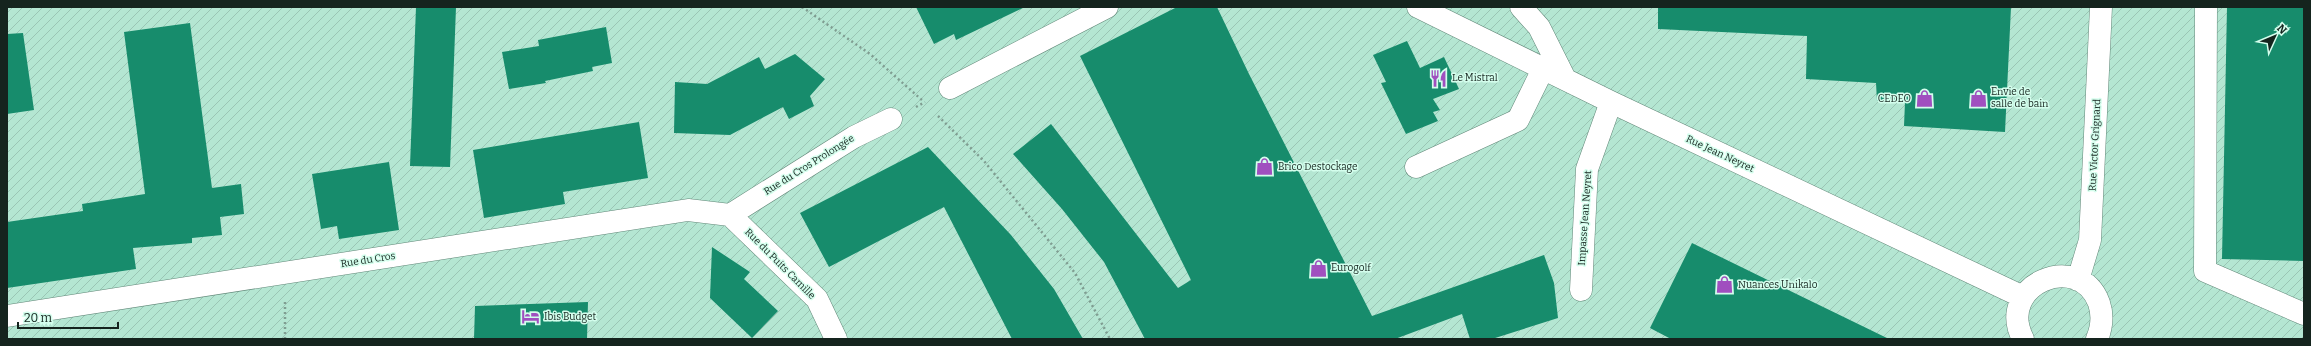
<svg xmlns="http://www.w3.org/2000/svg" width="2311" height="346" font-family="Bitter,serif">
<style>
.industrial{fill:url(#industrial-furrows)}
.building{fill:#178c6c}
.lines{fill:none;stroke-linecap:round;stroke-linejoin:round}
.minor-casing{stroke:#618778;stroke-width:23}
.path{stroke:#7f9d91;stroke-width:2.5;stroke-dasharray:2 3;stroke-linecap:butt}
.minor{stroke:#fff;stroke-width:22}
.labels{text-anchor:middle;dominant-baseline:central;stroke-width:3;stroke-linejoin:round;paint-order:stroke}
.poi-label{font-size:10px;fill:#15241e;stroke:#d4feed;text-anchor:start}
.street-label{font-size:10px;fill:#15241e;stroke:#d4feed}
</style>
<defs>
<pattern id="industrial-furrows" width="10" height="10" patternUnits="userSpaceOnUse"><rect width="10" height="10" fill="#b4e6d2"/><path d="M-1 1l2-2M0 10L10 0M9 11l2-2" fill="none" stroke="#9ac5b4"/></pattern>
</defs>
<rect width="100%" height="100%" fill="#c7f0e0"/>
<path class="industrial" d="M 7,7 L 2304,7 L 2304,339 L 7,339 Z"/>
<path class="building" d="M 416,7 L 456,7 L 450,167 L 410,166 Z
M 916,7 L 1025,7 L 956,40 L 954,34 L 934,44 Z
M 1177,7 L 1217,7 L 1249,74 L 1372,316 L 1544,255 L 1554,283 L 1558,318 L 1492,339 L 1470,339 L 1462,314 L 1395,339 L 1145,339 L 1104,262 L 1062,209 L 1013,154 L 1051,124 L 1178,288 L 1191,280 L 1080,56 Z
M 1658,7 L 2011,7 L 2005,132 L 1904,126 L 1905,102 L 1877,101 L 1876,83 L 1806,79 L 1807,36 L 1658,29 Z
M 2227,7 L 2304,7 L 2304,261 L 2222,259 Z
M 190,23 L 212,188 L 241,184 L 244,214 L 220,217 L 222,235 L 192,238 L 192,243 L 133,248 L 136,269 L 7,288 L 7,222 L 83,211 L 82,204 L 145,194 L 124,32 Z
M 606,27 L 612,63 L 592,67 L 593,71 L 545,81 L 546,83 L 509,89 L 502,52 L 539,46 L 538,40 Z
M 23,33 L 34,110 L 7,114 L 7,34 Z
M 1407,41 L 1420,68 L 1444,57 L 1459,89 L 1433,99 L 1440,110 L 1433,112 L 1438,121 L 1406,134 L 1381,83 L 1386,82 L 1373,55 Z
M 795,54 L 825,79 L 810,96 L 814,106 L 789,119 L 783,107 L 730,135 L 674,133 L 675,82 L 707,84 L 759,57 L 765,69 Z
M 639,122 L 648,178 L 563,192 L 565,204 L 484,218 L 473,150 Z
M 928,147 L 1011,235 L 1054,289 L 1083,339 L 1012,339 L 944,207 L 829,267 L 800,213 Z
M 389,162 L 399,230 L 339,239 L 337,226 L 321,229 L 312,174 Z
M 1692,243 L 1889,339 L 1671,339 L 1650,328 Z
M 712,247 L 750,272 L 744,279 L 778,311 L 752,338 L 710,298 Z
M 588,302 L 587,339 L 474,339 L 475,306 Z"/>
<g class="lines">
<defs>
<path id="minor" d="M 1418,7 L 1611,102 L 2023,297
M 1521,7 L 1539,27 L 1565,79
M 2206,7 L 2205,271 L 2304,314
M 950,88 L 1107,7
M 1416,167 L 1518,120 L 1543,69
M 730,215 L 854,137 L 891,119
M 730,215 L 817,299 L 836,339
M 2078,280 L 2090,240 L 2101,7
M 1581,290 L 1587,169 L 1611,102
M 7,316 L 688,210 L 730,215
M 2023,339 C 1995,285 2079,249 2099,303 C 2103,315 2102,327 2097,339"/>
</defs>
<use href="#minor" class="minor-casing"/>
<path class="path" d="M 802,7 L 870,54 L 923,101
M 916,107 L 925,102
M 938,116 L 984,161 L 1075,273 L 1110,339
M 285,339 L 285,302"/>
<use href="#minor" class="minor"/>
</g>
<defs>
<symbol id="restaurant-bare" viewBox="-9 -9 18 18"><path d="M-5-6h1v4h1v-4h1v4h1v-4h1v5L-1.5 .5V6h-2V.5L-5-1ZM5-6V6H3V1.5H1.5Q1.5-4 5-6Z" fill="#a04fbf" stroke="#d4feed" stroke-width="2.5" paint-order="stroke"/></symbol>
<symbol id="shop-bare" viewBox="-9 -9 18 18"><path d="M-5-2.5h2.3a2.7 3.5 0 0 1 5.4 0H5L5.5 6h-11ZM-1.5-2.5h3a1.5 2.3 0 0 0-3 0Z" fill="#a04fbf" stroke="#d4feed" stroke-width="2.5" paint-order="stroke"/></symbol>
<symbol id="hotel-bare" viewBox="-9 -9 18 18"><path d="M-6-4.5h1.5V1H6V5H4.5V3h-9V5H-6ZM-4 0a1.8 1.8 0 1 1 3.6 0ZM.5 0V-2.5h3Q6-2.5 6 0Z" fill="#a04fbf" stroke="#d4feed" stroke-width="2.5" paint-order="stroke"/></symbol>
</defs>
<g fill-rule="evenodd">
<use href="#restaurant-bare" x="1426" y="66" width="25" height="25"/>
<use href="#shop-bare" x="1966" y="86" width="25" height="25"/>
<use href="#shop-bare" x="1912" y="86" width="25" height="25"/>
<use href="#shop-bare" x="1252" y="154" width="25" height="25"/>
<use href="#shop-bare" x="1306" y="256" width="25" height="25"/>
<use href="#shop-bare" x="1712" y="272" width="25" height="25"/>
<use href="#hotel-bare" x="518" y="304" width="25" height="25"/>
</g>
<g class="labels">
<g class="poi-label">
<text x="1452" y="78">Le Mistral</text>
<text x="1991" y="92">Envie de<tspan x="1991" dy="12">salle de bain</tspan></text>
<text x="1911" y="99" text-anchor="end">CEDEO</text>
<text x="1278" y="167">Brico Destockage</text>
<text x="1331" y="268">Eurogolf</text>
<text x="1738" y="285">Nuances Unikalo</text>
<text x="544" y="317">Ibis Budget</text>
</g>
<g class="street-label">
<text transform="translate(2095 145) rotate(-87)">Rue Victor Grignard</text>
<text transform="translate(1720 154) rotate(25)">Rue Jean Neyret</text>
<text transform="translate(809 165) rotate(-32)">Rue du Cros Prolongée</text>
<text transform="translate(1585 218) rotate(-86)">Impasse Jean Neyret</text>
<text transform="translate(368 260) rotate(-9)">Rue du Cros</text>
<text transform="translate(780 264) rotate(45)">Rue du Puits Camille</text>
</g>
</g>
<rect width="2311" height="346" fill="none" stroke="#15241e" stroke-width="16"/>
<g transform="translate(2275 36) rotate(46)" stroke="#d4feed" stroke-width="3" paint-order="stroke">
<path d="M0-3L7 15L0 10L-7 15Z" fill="#15241e"/>
<text y="-6" font-size="11" font-weight="bold" text-anchor="middle" fill="#15241e">N</text>
</g>
<path d="M18 322v6h100v-6" fill="none" stroke="#15241e" stroke-width="2"/>
<text x="24" y="322" font-size="12" fill="#15241e" stroke="#d4feed" stroke-width="3" paint-order="stroke">20 m</text>
</svg>
